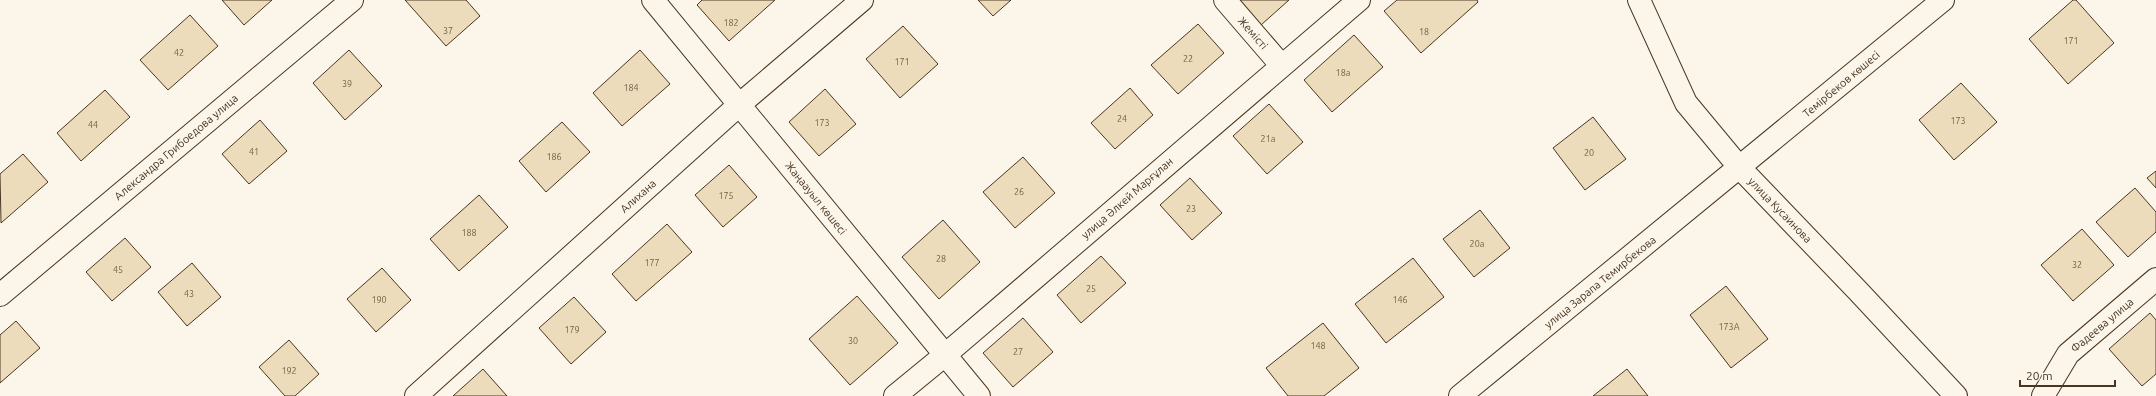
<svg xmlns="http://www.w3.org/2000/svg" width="2156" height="396" font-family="Ubuntu,sans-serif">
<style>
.building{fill:#ecdcbc;stroke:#4a3520}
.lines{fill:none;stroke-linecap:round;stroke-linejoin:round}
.minor-casing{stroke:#4a3520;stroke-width:24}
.minor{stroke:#fbf6e9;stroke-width:22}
.labels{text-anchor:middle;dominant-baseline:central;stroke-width:3;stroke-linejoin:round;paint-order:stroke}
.number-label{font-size:9px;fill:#725f47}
.street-label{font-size:11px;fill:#4a3520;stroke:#fbf6e9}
</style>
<rect width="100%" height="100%" fill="#fbf6e9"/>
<path class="building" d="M 222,0 L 272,0 L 244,25 Z
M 405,0 L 466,0 L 480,16 L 446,46 Z
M 702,0 L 775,0 L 729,41 L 697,5 Z
M 978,0 L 1011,0 L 993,16 Z
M 1239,0 L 1289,0 L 1261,25 Z
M 1397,0 L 1477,0 L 1478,2 L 1421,53 L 1384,11 Z
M 2073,0 L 2076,0 L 2114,43 L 2068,84 L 2029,39 Z
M 190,15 L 218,46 L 168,90 L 140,60 Z
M 1198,24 L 1224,53 L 1178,94 L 1151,65 Z
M 903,26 L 938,64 L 900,98 L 866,59 Z
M 1354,35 L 1383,67 L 1332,112 L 1304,80 Z
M 349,50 L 382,86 L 345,120 L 313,83 Z
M 640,50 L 670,84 L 622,126 L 593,93 Z
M 1961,83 L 1997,122 L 1954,160 L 1919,120 Z
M 1130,88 L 1153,115 L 1115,149 L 1091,123 Z
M 825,89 L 856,124 L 819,156 L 789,122 Z
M 105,90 L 130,117 L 81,161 L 57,133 Z
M 1269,104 L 1303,142 L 1267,174 L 1233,136 Z
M 1593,117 L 1626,159 L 1585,190 L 1553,148 Z
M 260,120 L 287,151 L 249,184 L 222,154 Z
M 562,122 L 590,152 L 546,192 L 519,161 Z
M 23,154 L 48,182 L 1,223 L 0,174 Z
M 1023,157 L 1055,193 L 1015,228 L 983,192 Z
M 729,165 L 757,197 L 723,227 L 695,195 Z
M 2156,171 L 2156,188 L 2147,178 Z
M 1190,178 L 1222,213 L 1192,240 L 1160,205 Z
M 2135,188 L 2156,212 L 2156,232 L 2128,257 L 2096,222 Z
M 479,195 L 508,227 L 459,271 L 430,239 Z
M 1480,210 L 1510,248 L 1474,277 L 1443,239 Z
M 943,220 L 980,262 L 939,299 L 902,257 Z
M 667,224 L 692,252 L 636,301 L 612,274 Z
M 2082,229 L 2114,265 L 2073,301 L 2041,265 Z
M 125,238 L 151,267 L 112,301 L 86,272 Z
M 1101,256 L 1126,283 L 1081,323 L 1057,295 Z
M 1413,258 L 1444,297 L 1386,343 L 1355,304 Z
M 192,263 L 221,297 L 187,326 L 158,292 Z
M 382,268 L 411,300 L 376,332 L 347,299 Z
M 1726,286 L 1768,339 L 1731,368 L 1690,315 Z
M 857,296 L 898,343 L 850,385 L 809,339 Z
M 574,297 L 606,332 L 571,364 L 539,328 Z
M 2150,313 L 2156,320 L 2156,374 L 2142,386 L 2109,349 Z
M 1023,318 L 1053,352 L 1013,387 L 983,353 Z
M 16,321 L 40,348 L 0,383 L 0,335 Z
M 1323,323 L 1359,368 L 1324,396 L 1288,396 L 1266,368 Z
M 289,340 L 319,374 L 295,396 L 285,396 L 259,367 Z
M 483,369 L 507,396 L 453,396 Z
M 1627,369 L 1648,396 L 1593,396 Z"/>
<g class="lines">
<defs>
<path id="minor" d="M 653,0 L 979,396
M 1225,0 L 1281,65
M 1639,0 L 1686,103 L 1740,168 L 1858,291 L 1956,396
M 0,295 L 352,0
M 416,396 L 739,105 L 862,0
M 895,396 L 945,355 L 1359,0
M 1460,396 L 1943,0
M 2043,396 L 2068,354 L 2156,279"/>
</defs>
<use href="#minor" class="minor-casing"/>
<use href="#minor" class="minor"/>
</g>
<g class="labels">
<g class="number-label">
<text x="731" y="23">182</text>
<text x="448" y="31">37</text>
<text x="1424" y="32">18</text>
<text x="2071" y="41">171</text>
<text x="179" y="53">42</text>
<text x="1188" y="59">22</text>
<text x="902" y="62">171</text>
<text x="1343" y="73">18а</text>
<text x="347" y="84">39</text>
<text x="631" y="88">184</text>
<text x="1122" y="119">24</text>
<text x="1958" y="121">173</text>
<text x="822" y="123">173</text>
<text x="93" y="125">44</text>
<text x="1268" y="139">21а</text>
<text x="254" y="152">41</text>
<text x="1589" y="153">20</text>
<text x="554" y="157">186</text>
<text x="1019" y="192">26</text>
<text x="726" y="196">175</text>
<text x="1191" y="209">23</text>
<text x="469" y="233">188</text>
<text x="1477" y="244">20а</text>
<text x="941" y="259">28</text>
<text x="652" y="263">177</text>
<text x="2077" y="265">32</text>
<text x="118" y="270">45</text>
<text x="1091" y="289">25</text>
<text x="189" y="294">43</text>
<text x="379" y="300">190</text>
<text x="1400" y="300">146</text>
<text x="1729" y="327">173А</text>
<text x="572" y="330">179</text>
<text x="853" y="341">30</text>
<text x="1318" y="346">148</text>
<text x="1018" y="352">27</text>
<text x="289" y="371">192</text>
</g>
<g class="street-label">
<text transform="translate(1253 33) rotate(49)">Жемісті</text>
<text transform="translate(1841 84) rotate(-40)">Темірбеков көшесі</text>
<text transform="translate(176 147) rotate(-40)">Александра Грибоедова улица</text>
<text transform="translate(638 196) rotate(-42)">Алихана</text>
<text transform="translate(816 198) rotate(51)">Жаңаауыл көшесі</text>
<text transform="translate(1127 198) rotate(-41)">улица Әлкей Марғұлан</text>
<text transform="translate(1780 210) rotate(46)">улица Кусаинова</text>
<text transform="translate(1600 282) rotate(-39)">улица Зарапа Темирбекова</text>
<text transform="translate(2102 325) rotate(-40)">Фадеева улица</text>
</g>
</g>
<path d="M2020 380v6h95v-6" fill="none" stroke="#4a3520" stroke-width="2"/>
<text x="2026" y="380" font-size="12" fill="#4a3520" stroke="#fbf6e9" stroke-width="3" paint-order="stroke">20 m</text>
</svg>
